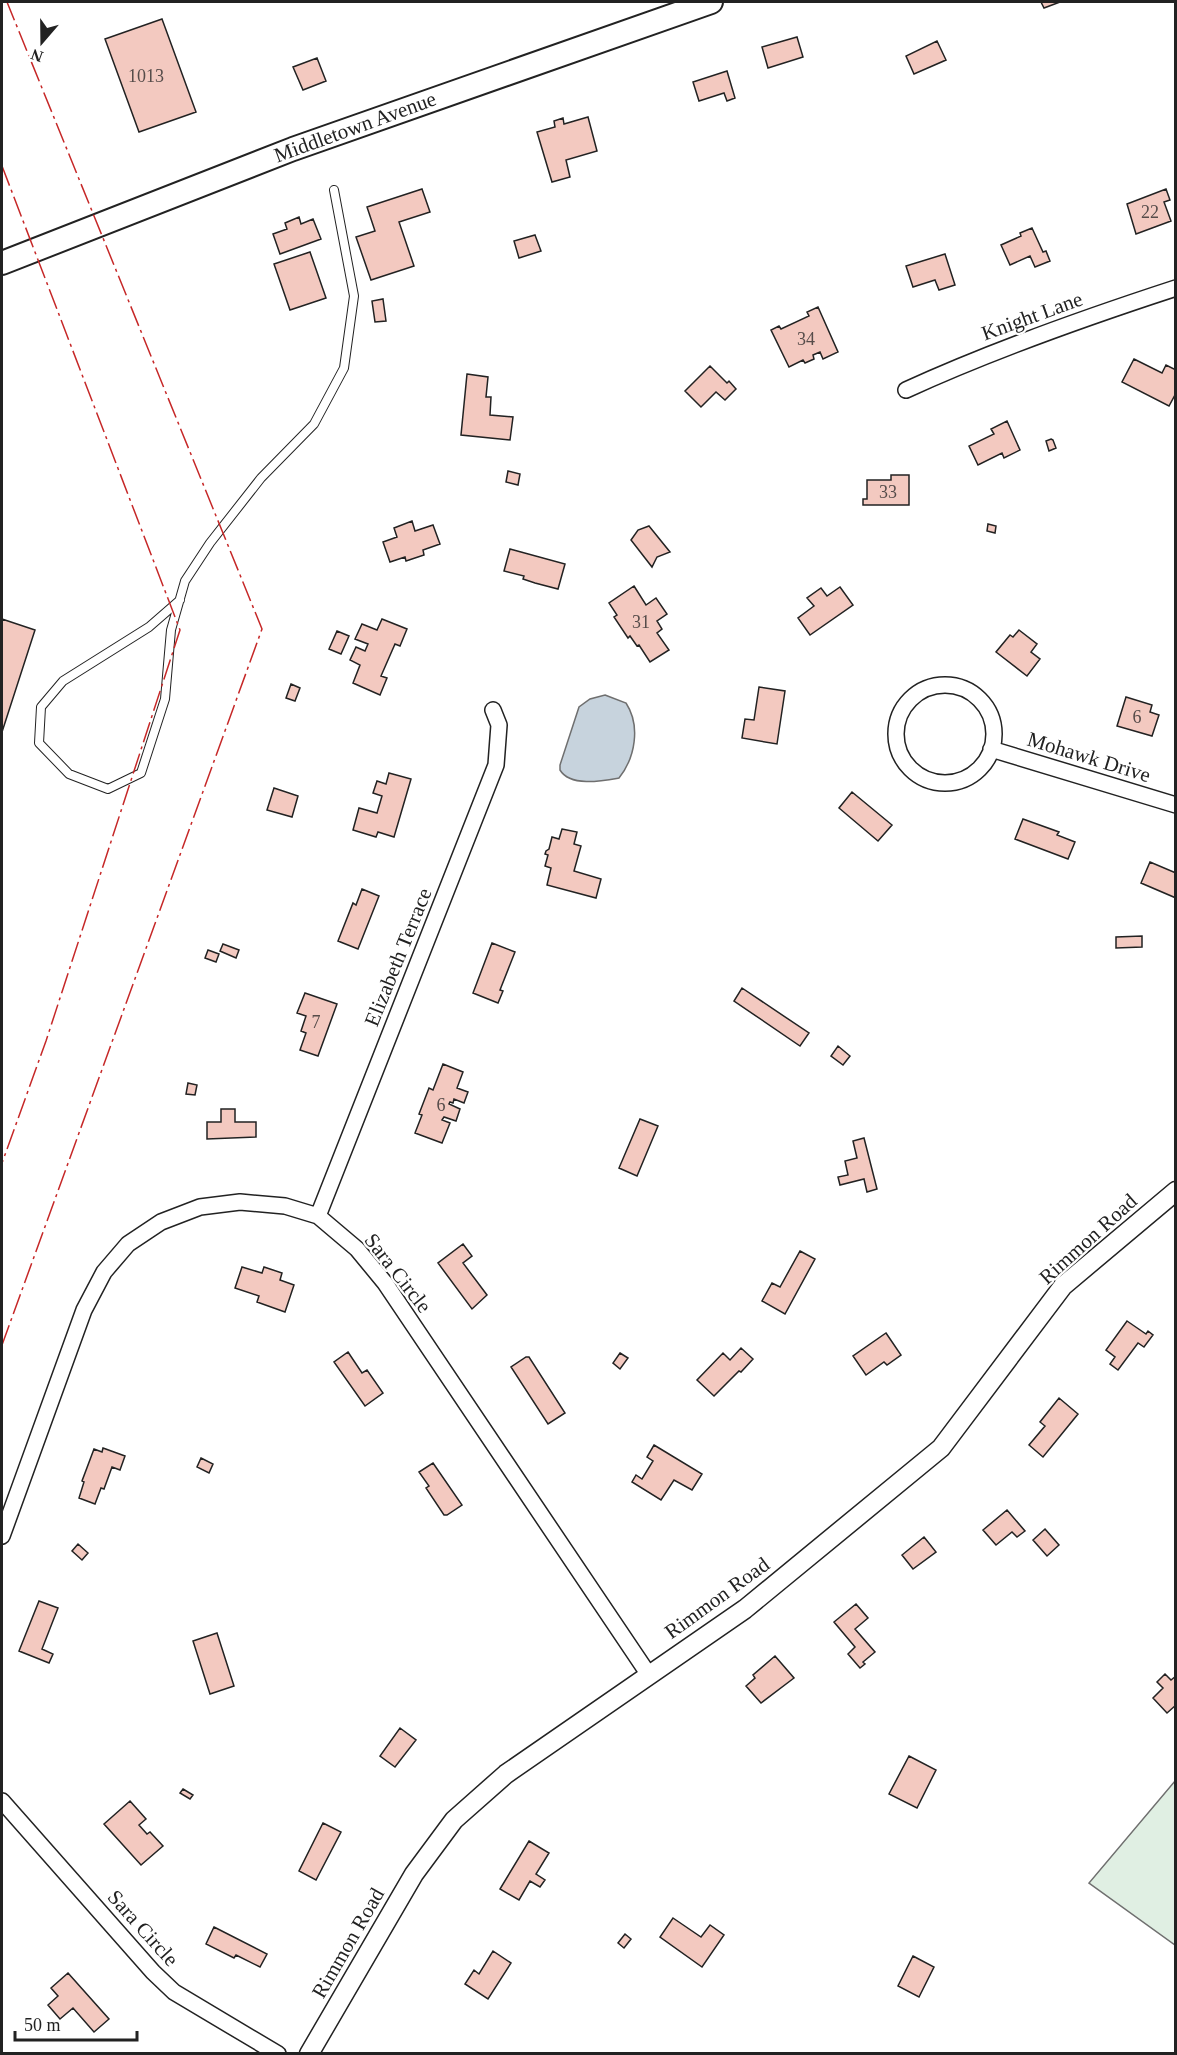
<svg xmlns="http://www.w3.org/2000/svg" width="1177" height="2055" font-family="Georgia,serif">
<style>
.green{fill:#e0efe3;stroke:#6f6f6f;stroke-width:1.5}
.water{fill:#c7d3dd;stroke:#6f6f6f;stroke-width:1.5}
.building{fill:#f3c9c0;stroke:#222;stroke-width:1.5}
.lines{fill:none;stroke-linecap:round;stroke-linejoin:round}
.service-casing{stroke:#222;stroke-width:10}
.minor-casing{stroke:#222;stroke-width:18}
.tertiary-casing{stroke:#222;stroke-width:21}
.primary-casing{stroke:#222;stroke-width:26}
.service{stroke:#fff;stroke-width:8}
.minor{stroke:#fff;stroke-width:15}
.tertiary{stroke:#fff;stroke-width:18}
.primary{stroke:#fff;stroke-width:22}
.power{stroke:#c62828;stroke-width:1.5;stroke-dasharray:21 4.5 3 4.5;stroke-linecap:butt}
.labels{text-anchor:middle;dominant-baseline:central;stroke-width:4.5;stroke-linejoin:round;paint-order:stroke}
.number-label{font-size:18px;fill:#564c4a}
.street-label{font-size:21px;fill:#222;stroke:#fff}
</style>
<rect width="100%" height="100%" fill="#fff"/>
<path class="green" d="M 1175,1781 L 1175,1945 L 1089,1883 Z"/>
<path class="water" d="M 605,695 L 626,703 C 641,726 635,758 619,778 C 602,781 570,787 560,770 L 560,765 L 579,707 L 590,699 Z"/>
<path class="building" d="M 1041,2 L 1060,2 L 1044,8 Z
M 162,19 L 196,112 L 139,132 L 105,39 Z
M 797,37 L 803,57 L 768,68 L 762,47 Z
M 937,41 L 946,60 L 914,74 L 906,56 Z
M 317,58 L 326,81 L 303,90 L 293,67 Z
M 727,71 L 735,98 L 727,101 L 724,93 L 699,101 L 693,82 Z
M 588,117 L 597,151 L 566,160 L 570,177 L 552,182 L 537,132 L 555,127 L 554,121 L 563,118 L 564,124 Z
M 422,189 L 430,212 L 399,222 L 414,266 L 371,280 L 356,237 L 375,231 L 367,207 Z
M 1166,189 L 1170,200 L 1164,202 L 1171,221 L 1136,234 L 1127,204 Z
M 299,217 L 301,224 L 313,219 L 321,239 L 280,254 L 273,234 L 287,229 L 285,223 Z
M 1032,228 L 1043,252 L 1046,251 L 1050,261 L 1035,267 L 1030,256 L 1010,265 L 1001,245 L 1021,236 L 1020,233 Z
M 535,235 L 541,251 L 519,258 L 514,241 Z
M 310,252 L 326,298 L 290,310 L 274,264 Z
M 945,254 L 955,285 L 939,290 L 935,280 L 913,287 L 906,266 Z
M 383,299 L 386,321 L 375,322 L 372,301 Z
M 818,307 L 838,352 L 823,359 L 820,352 L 813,355 L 814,359 L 805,363 L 803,360 L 789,367 L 771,330 L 779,326 L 781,329 L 809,316 L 807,312 Z
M 1134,359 L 1162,373 L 1166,365 L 1176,370 L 1176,393 L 1169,406 L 1122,382 Z
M 710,366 L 727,383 L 729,381 L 736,389 L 725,400 L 716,392 L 701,407 L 685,391 Z
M 467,374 L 488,377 L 486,397 L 491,397 L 490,415 L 513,417 L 510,440 L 461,435 Z
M 1007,421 L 1020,450 L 1004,458 L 1002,453 L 978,465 L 969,446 L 994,434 L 991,429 Z
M 1051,439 L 1053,440 L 1056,448 L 1049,451 L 1046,441 Z
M 508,471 L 520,474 L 518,485 L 506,482 Z
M 891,475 L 909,475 L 909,505 L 863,505 L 863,499 L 867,499 L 867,480 L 891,480 Z
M 412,521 L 415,531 L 433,525 L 440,544 L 423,550 L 424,555 L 406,561 L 405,557 L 390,562 L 383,542 L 397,537 L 394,528 Z
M 988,524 L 996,526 L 995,533 L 987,531 Z
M 649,526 L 670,552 L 657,557 L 652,567 L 631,540 L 638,530 Z
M 510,549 L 565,564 L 558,589 L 535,583 L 523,579 L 524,576 L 504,571 Z
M 634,586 L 646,605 L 656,598 L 667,614 L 657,621 L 662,629 L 657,633 L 669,650 L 650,662 L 639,645 L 637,646 L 630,636 L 628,638 L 614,617 L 617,615 L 609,603 Z
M 840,587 L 853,605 L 810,635 L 798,618 L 814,606 L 807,598 L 821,588 L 827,596 Z
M 2,619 L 35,630 L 2,732 Z
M 382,619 L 407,629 L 400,646 L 395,644 L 381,676 L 387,678 L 380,695 L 353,683 L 360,665 L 350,660 L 356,647 L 365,651 L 368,644 L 355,639 L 362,624 L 377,630 Z
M 1019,630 L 1037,644 L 1031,652 L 1040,659 L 1027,676 L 996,652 L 1010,635 L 1013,637 Z
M 337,631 L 349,636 L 341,654 L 329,649 Z
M 291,684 L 300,688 L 295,701 L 286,698 Z
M 759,687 L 785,691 L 777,744 L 742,738 L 745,719 L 754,720 Z
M 1126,697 L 1152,705 L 1150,712 L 1159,715 L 1152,736 L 1117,726 Z
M 389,773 L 411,779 L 394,837 L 378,832 L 376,837 L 353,830 L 359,808 L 377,813 L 382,796 L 373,793 L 377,781 L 386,784 Z
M 274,788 L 298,796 L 292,817 L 267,810 Z
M 852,792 L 892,825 L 878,841 L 839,808 Z
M 1023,819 L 1059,832 L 1057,835 L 1075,842 L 1068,859 L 1015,839 Z
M 562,829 L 577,832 L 574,844 L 581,846 L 574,871 L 601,879 L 596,898 L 547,885 L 551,868 L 545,866 L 548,855 L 545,854 L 546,851 L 549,849 L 552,837 L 559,839 Z
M 1150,862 L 1176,873 L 1176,898 L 1141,883 Z
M 362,889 L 379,896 L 358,949 L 338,941 L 353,903 L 356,905 Z
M 1142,936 L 1142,947 L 1116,948 L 1116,937 Z
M 492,943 L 515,952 L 500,990 L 503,991 L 498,1003 L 473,993 Z
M 223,944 L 239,950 L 236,958 L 220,951 Z
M 208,950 L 219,954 L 216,962 L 205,958 Z
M 742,988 L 809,1033 L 800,1046 L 734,1001 Z
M 305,993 L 337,1004 L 318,1056 L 300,1050 L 306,1033 L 301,1031 L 306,1016 L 297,1013 Z
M 838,1046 L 850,1056 L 843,1065 L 831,1056 Z
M 443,1064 L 463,1072 L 457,1088 L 468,1092 L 464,1103 L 454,1099 L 453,1103 L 450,1102 L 449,1104 L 460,1109 L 456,1121 L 444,1117 L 442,1120 L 450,1123 L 442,1143 L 415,1133 L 422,1115 L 419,1114 L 429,1088 L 433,1090 Z
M 188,1083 L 197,1085 L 195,1095 L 186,1094 Z
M 221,1109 L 235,1109 L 235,1122 L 256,1122 L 256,1137 L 207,1139 L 207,1122 L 221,1122 Z
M 640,1119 L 658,1126 L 637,1176 L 619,1168 Z
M 864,1138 L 877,1189 L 867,1192 L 864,1179 L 840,1185 L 838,1177 L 848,1175 L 845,1161 L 857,1158 L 853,1141 Z
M 463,1244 L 472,1256 L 463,1263 L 487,1295 L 472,1309 L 438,1263 Z
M 800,1251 L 815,1259 L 785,1314 L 762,1301 L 772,1283 L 780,1287 Z
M 242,1267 L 262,1273 L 264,1267 L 282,1273 L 280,1280 L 294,1285 L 285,1312 L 257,1302 L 259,1296 L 235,1288 Z
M 1127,1321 L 1146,1334 L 1148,1331 L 1153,1335 L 1144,1347 L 1138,1343 L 1118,1370 L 1110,1364 L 1115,1357 L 1106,1350 Z
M 886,1333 L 901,1355 L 887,1365 L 884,1362 L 866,1375 L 853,1356 Z
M 741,1348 L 753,1359 L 741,1372 L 739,1371 L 714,1396 L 697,1380 L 723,1353 L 730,1360 Z
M 348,1352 L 362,1373 L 367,1370 L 383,1393 L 365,1406 L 334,1362 Z
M 620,1353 L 628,1358 L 620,1369 L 613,1363 Z
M 526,1357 L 529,1357 L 565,1413 L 548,1424 L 511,1367 Z
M 1059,1398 L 1078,1414 L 1043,1457 L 1029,1445 L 1045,1426 L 1040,1422 Z
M 654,1445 L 702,1474 L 692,1490 L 674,1480 L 661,1500 L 632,1482 L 636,1475 L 642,1479 L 653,1461 L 647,1457 Z
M 103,1448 L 125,1456 L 120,1470 L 112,1467 L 104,1489 L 101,1488 L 95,1504 L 79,1498 L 84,1482 L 82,1481 L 94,1449 L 102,1452 Z
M 201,1458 L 213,1464 L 209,1473 L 197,1467 Z
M 433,1463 L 462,1505 L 447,1515 L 444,1515 L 426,1488 L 429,1486 L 419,1472 Z
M 1007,1510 L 1025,1531 L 1017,1537 L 1012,1532 L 996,1545 L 983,1530 Z
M 1045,1529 L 1059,1545 L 1047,1556 L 1033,1540 Z
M 924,1537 L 936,1552 L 913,1569 L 902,1555 Z
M 78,1544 L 88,1553 L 82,1560 L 72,1551 Z
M 39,1601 L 58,1608 L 42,1649 L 53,1654 L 49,1663 L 19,1651 Z
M 856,1604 L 868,1618 L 855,1629 L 875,1652 L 863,1662 L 865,1664 L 860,1668 L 848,1654 L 855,1647 L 834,1622 Z
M 217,1633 L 234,1686 L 210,1694 L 193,1641 Z
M 775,1656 L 794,1678 L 761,1703 L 746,1686 L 755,1678 L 753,1675 Z
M 1165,1674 L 1171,1680 L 1176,1676 L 1176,1705 L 1167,1713 L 1153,1698 L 1163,1688 L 1157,1682 Z
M 400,1728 L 416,1740 L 395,1767 L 380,1756 Z
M 909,1756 L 936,1770 L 917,1808 L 889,1794 Z
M 183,1789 L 193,1795 L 190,1799 L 180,1793 Z
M 130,1801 L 146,1819 L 139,1825 L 147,1834 L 150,1832 L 163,1846 L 141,1865 L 104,1824 Z
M 323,1823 L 341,1832 L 316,1880 L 299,1871 Z
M 529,1841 L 549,1853 L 536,1874 L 545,1880 L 540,1887 L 530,1881 L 519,1900 L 500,1889 Z
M 673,1918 L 701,1937 L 710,1925 L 724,1935 L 702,1967 L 660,1937 Z
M 214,1927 L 267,1954 L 260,1967 L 236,1955 L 234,1958 L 206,1944 Z
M 625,1934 L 631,1939 L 624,1948 L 618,1943 Z
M 493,1951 L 511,1963 L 488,1999 L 465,1984 L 474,1970 L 479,1974 Z
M 913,1956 L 934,1967 L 919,1997 L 898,1986 Z
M 68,1973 L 109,2019 L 94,2032 L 73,2008 L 60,2019 L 48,2005 L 58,1996 L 51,1988 Z"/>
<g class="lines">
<defs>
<path id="service" d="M 180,600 L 149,627 L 63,681 L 41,707 L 39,743 L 69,774 L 108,789 L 141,773 L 165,699 L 171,630 L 185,581 L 210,543 L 261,478 L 314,424 L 344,368 L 354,296 L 334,190"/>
<path id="minor" d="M 906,390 C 993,350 1084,318 1176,288
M896 734a49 49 0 1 1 98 0a49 49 0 1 1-98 0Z
M 991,749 L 1176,805
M 318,1216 L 496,765 L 499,725 L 493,710
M 2,1536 L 84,1310 L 104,1272 L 128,1244 L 161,1222 L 200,1207 L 240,1202 L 285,1206 L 318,1216 L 357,1249 L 385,1283 L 649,1675
M 2,1801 L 153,1972 L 174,1992 L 278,2054"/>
<path id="tertiary" d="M 309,2054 L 414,1874 L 454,1820 L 506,1774 L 745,1609 L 941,1448 L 1063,1286 L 1176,1191"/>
<path id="primary" d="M 2,263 L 293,149 L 711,2"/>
</defs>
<use href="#service" class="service-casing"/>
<use href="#minor" class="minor-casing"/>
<use href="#tertiary" class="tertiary-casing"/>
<use href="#primary" class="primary-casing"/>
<use href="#service" class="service"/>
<use href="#minor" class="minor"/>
<use href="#tertiary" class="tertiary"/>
<use href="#primary" class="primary"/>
<path class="power" d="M 2,166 L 180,630 L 46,1041 L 2,1163
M 2,1345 L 262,629 L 7,2"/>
</g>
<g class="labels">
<g class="number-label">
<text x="146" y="76">1013</text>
<text x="1150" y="212">22</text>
<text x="806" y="339">34</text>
<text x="888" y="492">33</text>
<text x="641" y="622">31</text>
<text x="1137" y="717">6</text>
<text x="316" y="1022">7</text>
<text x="441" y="1105">6</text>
</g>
<g class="street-label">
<text transform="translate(355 127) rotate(-20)">Middletown Avenue</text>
<text transform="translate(1032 316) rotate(-20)">Knight Lane</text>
<text transform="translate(1089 757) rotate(17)">Mohawk Drive</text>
<text transform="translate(398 957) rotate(-68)">Elizabeth Terrace</text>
<text transform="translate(1088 1239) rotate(-42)">Rimmon Road</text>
<text transform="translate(398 1273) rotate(52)">Sara Circle</text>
<text transform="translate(717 1598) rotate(-36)">Rimmon Road</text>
<text transform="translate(143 1928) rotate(48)">Sara Circle</text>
<text transform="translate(348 1943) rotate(-60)">Rimmon Road</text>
</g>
</g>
<rect width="1177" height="2055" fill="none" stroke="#222222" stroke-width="6"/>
<g transform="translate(42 42) rotate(200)" stroke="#ffffff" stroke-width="4.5" paint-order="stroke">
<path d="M0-4.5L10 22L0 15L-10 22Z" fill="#222222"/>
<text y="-9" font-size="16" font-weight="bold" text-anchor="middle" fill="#222222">N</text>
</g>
<path d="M15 2031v9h122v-9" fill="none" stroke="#222222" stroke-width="3"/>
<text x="24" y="2031" font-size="18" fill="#222222" stroke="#ffffff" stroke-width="4.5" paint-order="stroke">50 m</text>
</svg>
